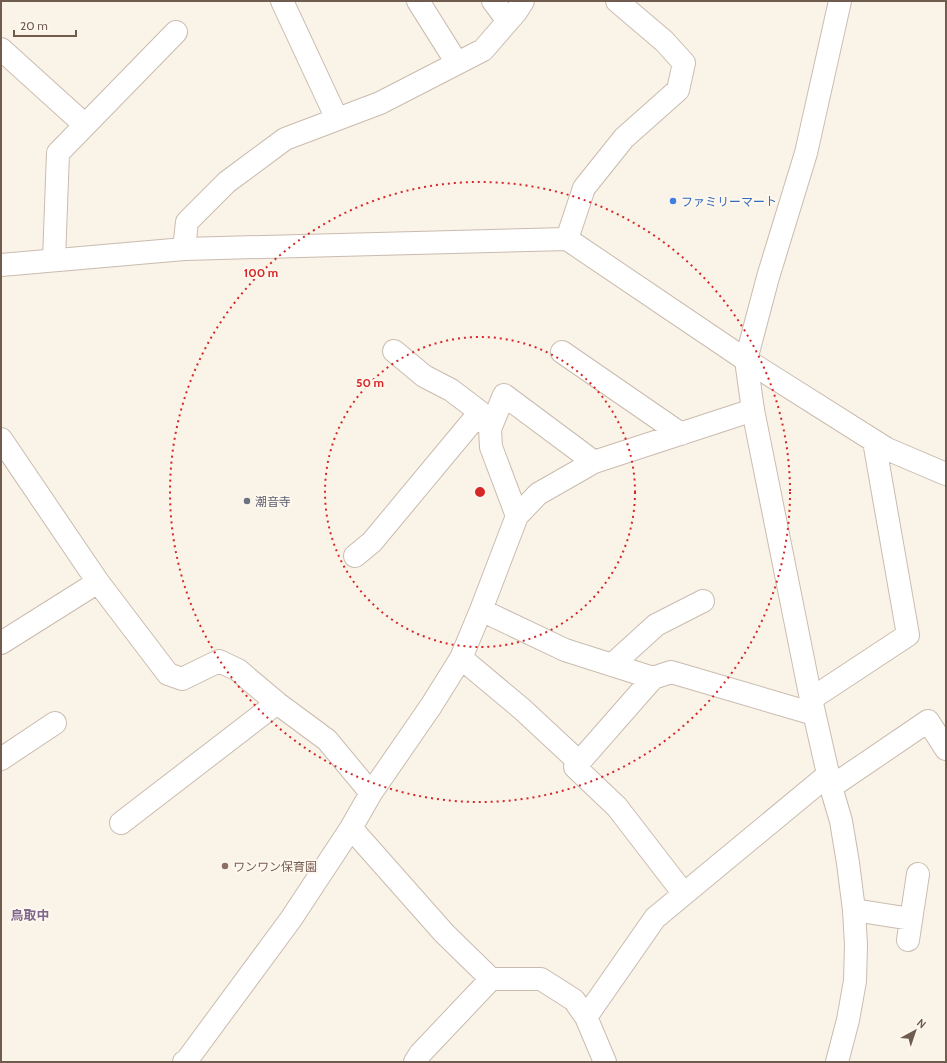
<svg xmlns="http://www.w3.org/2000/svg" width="947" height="1063" font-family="Cabin,'Noto Sans JP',sans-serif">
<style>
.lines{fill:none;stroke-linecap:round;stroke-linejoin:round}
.minor-casing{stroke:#cabbaf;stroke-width:24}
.tertiary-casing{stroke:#cabbaf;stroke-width:24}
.minor{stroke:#fff;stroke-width:22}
.tertiary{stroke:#fff;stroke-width:22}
.ring{fill:none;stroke:#d62828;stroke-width:2;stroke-dasharray:2 4}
.shop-dot{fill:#3f7fe0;stroke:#fdf7ed;stroke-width:1.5}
.worship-dot{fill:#6b7280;stroke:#fdf7ed;stroke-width:1.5}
.education-dot{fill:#8d6e63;stroke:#fdf7ed;stroke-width:1.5}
.labels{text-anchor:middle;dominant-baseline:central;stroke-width:4;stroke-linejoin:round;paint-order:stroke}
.shop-label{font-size:12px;fill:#366cbe;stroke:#fdf7ed;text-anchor:start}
.worship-label{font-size:12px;fill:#5b616d;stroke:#fdf7ed;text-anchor:start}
.education-label{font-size:12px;fill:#785e54;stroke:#fdf7ed;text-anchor:start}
.neighbourhood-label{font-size:13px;font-weight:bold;fill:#80678c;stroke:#fdf7ed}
.centre{fill:#d62828;stroke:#fdf7ed;stroke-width:2}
.ring-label{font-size:12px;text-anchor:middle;font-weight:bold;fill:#d62828;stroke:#fdf7ed;stroke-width:4;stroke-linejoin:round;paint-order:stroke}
</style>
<rect width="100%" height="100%" fill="#f9f3e8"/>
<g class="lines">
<defs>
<path id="minor" d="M 282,1 L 337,119
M 418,1 L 457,63
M 493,1 L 508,21
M 1,49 L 85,125
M 567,239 L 584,188 L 624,138 L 678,90 L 684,63 L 664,41 L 617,1
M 184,249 L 187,222 L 227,182 L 285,139 L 380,103 L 483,50 L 516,12 L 523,1
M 54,260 L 58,153 L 176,32
M 394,351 L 424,376 L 451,390 L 480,412 L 490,429 L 491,447 L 517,516
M 562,352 L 681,434
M 746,360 L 887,449 L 946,474
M 490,429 L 504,395 L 594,462
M 1,439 L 98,582 L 168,674 L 182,679 L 219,661 L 238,670 L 277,703 L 327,740 L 371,793
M 355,556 L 372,542 L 480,412
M 481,610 L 565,650 L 653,678 L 671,672 L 814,714
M 1,643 L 98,582
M 461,658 L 522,709 L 579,762
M 612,665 L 656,625 L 703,601
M 653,678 L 575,767 L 617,807 L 684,894
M 811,699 L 908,635 L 874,441
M 1,759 L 55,723
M 831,787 L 928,721 L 946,749
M 121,823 L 277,703
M 351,828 L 444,933 L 491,979 L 541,979 L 574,1000 L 586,1017 L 605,1062
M 854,910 L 911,919
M 908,940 L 918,874
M 586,1017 L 655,918 L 829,774
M 184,1062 L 187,1060 L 291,919 L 351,828 L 371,793 L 431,706 L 461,658 L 481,610 L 517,516 L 538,494 L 594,462 L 692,430 L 753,410
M 415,1062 L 420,1054 L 491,979"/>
<path id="tertiary" d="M 1,265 L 184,249 L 567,239 L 746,360
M 837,1062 L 848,1020 L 855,981 L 856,945 L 854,910 L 848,863 L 841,821 L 831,787 L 811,699 L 753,410 L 746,360 L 768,277 L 806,153 L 840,1"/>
</defs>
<use href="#minor" class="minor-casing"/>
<use href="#tertiary" class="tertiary-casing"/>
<use href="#minor" class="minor"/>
<use href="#tertiary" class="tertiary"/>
</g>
<g class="ring">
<circle cx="480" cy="492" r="155"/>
<circle cx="480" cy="492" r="310"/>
</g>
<circle class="shop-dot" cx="673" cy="201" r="4"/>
<circle class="worship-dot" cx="247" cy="501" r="4"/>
<circle class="education-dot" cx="225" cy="866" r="4"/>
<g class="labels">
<g class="shop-label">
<text x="681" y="201">ファミリーマート</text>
</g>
<g class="worship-label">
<text x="255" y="501">潮音寺</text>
</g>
<g class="education-label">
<text x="233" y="866">ワンワン保育園</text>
</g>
<g class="neighbourhood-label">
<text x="30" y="915">鳥取中</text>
</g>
</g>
<circle cx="480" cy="492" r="6" class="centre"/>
<g class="ring-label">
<text x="261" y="277">100 m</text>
<text x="370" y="387">50 m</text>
</g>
<rect width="947" height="1063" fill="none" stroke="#705c4f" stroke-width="4"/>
<g transform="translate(915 1031) rotate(40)" stroke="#fdf7ed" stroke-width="3" paint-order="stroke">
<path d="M0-3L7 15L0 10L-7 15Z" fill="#705c4f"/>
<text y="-6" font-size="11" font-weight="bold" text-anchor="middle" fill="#705c4f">N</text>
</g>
<path d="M14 30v6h62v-6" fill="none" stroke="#705c4f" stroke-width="2"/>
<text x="20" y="30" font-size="12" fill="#705c4f" stroke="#fdf7ed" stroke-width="3" paint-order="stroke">20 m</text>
</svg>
